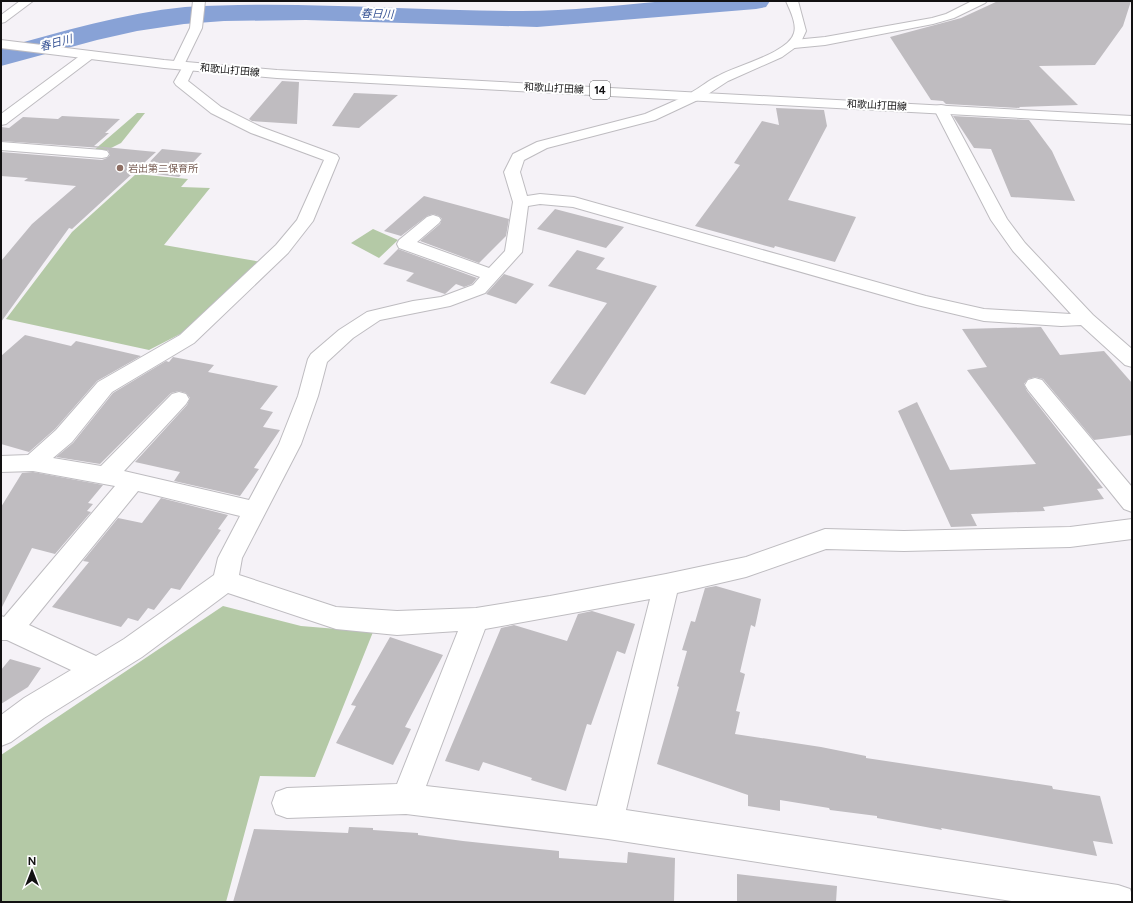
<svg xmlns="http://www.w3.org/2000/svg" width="1133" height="903" font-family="Figtree,'Noto Sans JP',sans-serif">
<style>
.green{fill:#b4c9a6}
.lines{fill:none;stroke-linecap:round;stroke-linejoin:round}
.river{fill:#88a2d6;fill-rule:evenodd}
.building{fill:#bfbcc0}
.street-casing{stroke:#bebcc0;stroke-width:2}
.secondary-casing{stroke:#bebcc0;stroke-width:2}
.primary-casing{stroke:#bebcc0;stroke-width:2}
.street{fill:#fff;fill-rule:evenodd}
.secondary{fill:#fff;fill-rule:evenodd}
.primary{fill:#fff;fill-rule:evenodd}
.education-dot{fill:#8d6e63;stroke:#fff;stroke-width:1.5}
.labels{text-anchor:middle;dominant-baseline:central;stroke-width:4;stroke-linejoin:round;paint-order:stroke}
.far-street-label{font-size:10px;fill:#121112;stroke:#fff}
.far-education-label{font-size:10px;fill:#785e54;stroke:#fff;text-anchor:start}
.far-water-label{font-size:11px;font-style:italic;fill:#355294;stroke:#fff}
.shield{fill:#fff;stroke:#595859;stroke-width:1}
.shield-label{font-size:11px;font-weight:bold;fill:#121112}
</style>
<rect width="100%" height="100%" fill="#f5f2f7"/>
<path class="green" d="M 137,113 L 145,113 L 121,143 L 105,151 L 93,151 Z
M 136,174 L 188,179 L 181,187 L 210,188 L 164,245 L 261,262 L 184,332 L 149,350 L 6,319 L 72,232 Z
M 373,229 L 398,240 L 379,258 L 351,243 Z
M 223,606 L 301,626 L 373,632 L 315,777 L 260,776 L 226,902 L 1,902 L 1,755 Z"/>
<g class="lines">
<path class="river" d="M 667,1 L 770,1 L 766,7 L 756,9 L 537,27 L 306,20 L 224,21 L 184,24 L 137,31 L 97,40 L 1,66 L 1,48 C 62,32 123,13 185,7 C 298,0 410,11 522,11 C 570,11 619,5 667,1 Z"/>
</g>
<path class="building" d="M 998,1 L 1131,1 L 1123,26 L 1095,65 L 1039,66 L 1078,105 L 1019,107 L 1020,108 L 946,104 L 943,101 L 931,100 L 890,37 L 961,18 Z
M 282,81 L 299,82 L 297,124 L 252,121 L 249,119 Z
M 354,93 L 398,95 L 359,128 L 332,126 Z
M 776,108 L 824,110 L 827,126 L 788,200 L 856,217 L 835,262 L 775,246 L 774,248 L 695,226 L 740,165 L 734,163 L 762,121 L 779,125 Z
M 62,116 L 120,119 L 105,133 L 109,133 L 94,146 L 156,152 L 72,229 L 69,228 L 1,322 L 1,261 L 32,224 L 76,186 L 24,181 L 28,178 L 1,176 L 1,152 L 102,160 L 107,158 L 110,155 L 108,150 L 102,148 L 1,141 L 1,127 L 9,128 L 23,117 L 58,119 Z
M 953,116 L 1029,120 L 1052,151 L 1075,201 L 1011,197 L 991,149 L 974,148 Z
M 162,149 L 202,153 L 179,177 L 140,172 Z
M 424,196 L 509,219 L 506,236 L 479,263 L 420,241 L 440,224 L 442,219 L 439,216 L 433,214 L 427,216 L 401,236 L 384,231 Z
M 555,209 L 624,227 L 606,248 L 537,229 Z
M 398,249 L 477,278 L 472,284 L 464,287 L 456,284 L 445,294 L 406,281 L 414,273 L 383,264 Z
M 577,250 L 605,258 L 596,269 L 657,286 L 585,395 L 550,383 L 607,303 L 548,286 Z
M 504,274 L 534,284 L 516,304 L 486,294 Z
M 1041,327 L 1060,355 L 1104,351 L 1132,383 L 1132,435 L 1094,440 L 1043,379 L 1035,377 L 1028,379 L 1024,384 L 1027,391 L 1103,488 L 1097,489 L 1104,499 L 1043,507 L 1045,511 L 971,514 L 977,526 L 951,527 L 898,411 L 917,402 L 950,470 L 1036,464 L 967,370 L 987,367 L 962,329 Z
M 25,335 L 71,346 L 76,341 L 141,356 L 97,381 L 55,429 L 29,452 L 1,444 L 1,356 Z
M 173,357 L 214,365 L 208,372 L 278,386 L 260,409 L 273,412 L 263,427 L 280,430 L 254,468 L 259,469 L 240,496 L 174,481 L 180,472 L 135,462 L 187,405 L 190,398 L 186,393 L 179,391 L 171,393 L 100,464 L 56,457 L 73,443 L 113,393 L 166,361 L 169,362 Z
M 33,472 L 103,485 L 88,503 L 93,504 L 87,511 L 91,512 L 55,554 L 32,548 L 1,609 L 1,507 L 22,473 Z
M 161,498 L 228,515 L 218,529 L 221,530 L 180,590 L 171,588 L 154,610 L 148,608 L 138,621 L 128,618 L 121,627 L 52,607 L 89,562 L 83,561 L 118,518 L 142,523 Z
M 716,586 L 761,599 L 755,627 L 751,625 L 740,672 L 745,674 L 736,711 L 740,712 L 735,734 L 821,747 L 866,756 L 866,758 L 1052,786 L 1053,789 L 1100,796 L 1113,844 L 1093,841 L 1097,856 L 941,828 L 942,830 L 877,818 L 877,816 L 830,810 L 829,808 L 780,800 L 780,811 L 748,806 L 748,795 L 657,764 L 679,687 L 677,686 L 687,651 L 682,650 L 691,621 L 695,622 L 705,588 Z
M 592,611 L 635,624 L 625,654 L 617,651 L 591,725 L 587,724 L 566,791 L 531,780 L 532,778 L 483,762 L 479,771 L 445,761 L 501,628 L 514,625 L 567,641 L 578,614 Z
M 390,637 L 443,655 L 405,727 L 411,729 L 393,765 L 336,743 L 356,706 L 351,705 Z
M 10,659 L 41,668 L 28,687 L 1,704 L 1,670 Z
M 349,827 L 373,828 L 373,830 L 418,833 L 418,835 L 463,841 L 559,851 L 559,858 L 627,863 L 628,852 L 675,858 L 674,902 L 233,902 L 254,829 L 348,833 Z
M 737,874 L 837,886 L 836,902 L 737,902 Z"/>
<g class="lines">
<defs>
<path id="street" d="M 20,1 L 33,1 L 5,22 L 1,23 L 1,15 Z
M 193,1 L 205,1 L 202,28 L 185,63 L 193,63 L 195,66 L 188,81 L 221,107 L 261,127 L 337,155 L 339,158 L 313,221 L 288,253 L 194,343 L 112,392 L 72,442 L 53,458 L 101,466 L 172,394 L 179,392 L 186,394 L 189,399 L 186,404 L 124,471 L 249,500 L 279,444 L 298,396 L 308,359 L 311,354 L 339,330 L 367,312 L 413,301 L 441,297 L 473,285 L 480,277 L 399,248 L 397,244 L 399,240 L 427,217 L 433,215 L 439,217 L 441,220 L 439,223 L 417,242 L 489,268 L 505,251 L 513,202 L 504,172 L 513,154 L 537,142 L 645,114 L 697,91 L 702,92 L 704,95 L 702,98 L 655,120 L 547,148 L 524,160 L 520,172 L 527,196 L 540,194 L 574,197 L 926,296 L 984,309 L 1071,314 L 1013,251 L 991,220 L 934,109 L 936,106 L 941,105 L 946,106 L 1007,219 L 1025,243 L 1093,315 L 1132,349 L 1132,367 L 1125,365 L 1081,325 L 1061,326 L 984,321 L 917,305 L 573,207 L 540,204 L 528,206 L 522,252 L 485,293 L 450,306 L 380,320 L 353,338 L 327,362 L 318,396 L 301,444 L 242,558 L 239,575 L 336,607 L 397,611 L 476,608 L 550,596 L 666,574 L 746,557 L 825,529 L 904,531 L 1070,527 L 1132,519 L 1132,539 L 1070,547 L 904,551 L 826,549 L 746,577 L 677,593 L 626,810 L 1118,885 L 1130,889 L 1132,895 L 1132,902 L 1018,902 L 608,839 L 406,814 L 287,818 L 276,814 L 272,803 L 276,792 L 287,788 L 397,784 L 458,631 L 397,635 L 336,629 L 228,593 L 142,657 L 44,718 L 11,742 L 1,746 L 1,715 L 24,698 L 71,670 L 7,640 L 1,640 L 1,616 L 4,617 L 115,486 L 33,471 L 1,472 L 1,456 L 28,455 L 56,430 L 98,382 L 180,335 L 276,245 L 297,220 L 324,160 L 251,133 L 211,113 L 176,85 L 174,82 L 182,68 L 174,68 L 172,65 L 190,28 ZM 138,491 L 240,516 L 218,558 L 214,575 L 124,639 L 96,656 L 29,625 ZM 650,599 L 597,806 L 426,786 L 485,629 Z
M 972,1 L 987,1 L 985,3 L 954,18 L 933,24 L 825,45 L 794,48 L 790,47 L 788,44 L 790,41 L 794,40 L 825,37 L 932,18 L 946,14 Z
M 89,51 L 93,52 L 95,55 L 93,58 L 6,124 L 1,125 L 1,114 L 85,52 Z
M 1,142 L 102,150 L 107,151 L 109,154 L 107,157 L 102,158 L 1,150 Z
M 1035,378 L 1042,380 L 1132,487 L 1132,512 L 1124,509 L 1028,390 L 1025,385 L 1028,380 Z"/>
<path id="secondary" d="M 786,1 L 798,1 L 806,31 L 800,44 L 782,57 L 728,81 L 702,98 L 692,98 L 690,95 L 692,92 C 701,87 709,80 718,76 C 735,66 789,53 794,33 C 797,24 790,10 786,1 Z"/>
<path id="primary" d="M 1,40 L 164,60 L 277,70 L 1132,116 L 1132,124 L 277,78 L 164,68 L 1,48 Z"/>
</defs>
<use href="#street" class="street-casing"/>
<use href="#secondary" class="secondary-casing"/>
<use href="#primary" class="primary-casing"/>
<use href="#street" class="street"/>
<use href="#secondary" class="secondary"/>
<use href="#primary" class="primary"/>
</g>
<circle class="education-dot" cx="120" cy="168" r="4"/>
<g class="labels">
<g class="far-street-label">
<text transform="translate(230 70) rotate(5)">和歌山打田線</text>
<text transform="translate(554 88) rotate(3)">和歌山打田線</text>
<text transform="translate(877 105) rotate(3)">和歌山打田線</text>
</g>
<g class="far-education-label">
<text x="128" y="168">岩出第二保育所</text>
</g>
<g class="far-water-label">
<text transform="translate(377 14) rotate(2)">春日川</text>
<text transform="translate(56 43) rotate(-15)">春日川</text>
</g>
<rect class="shield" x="590" y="81" width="20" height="18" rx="3"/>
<g class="shield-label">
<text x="600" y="90">14</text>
</g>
</g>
<rect width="1133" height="903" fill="none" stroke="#121112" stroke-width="4"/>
<g transform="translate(32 871)" stroke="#ffffff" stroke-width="3" paint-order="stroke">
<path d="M0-3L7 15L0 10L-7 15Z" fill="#121112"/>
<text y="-6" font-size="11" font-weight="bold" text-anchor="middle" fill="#121112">N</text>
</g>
</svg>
